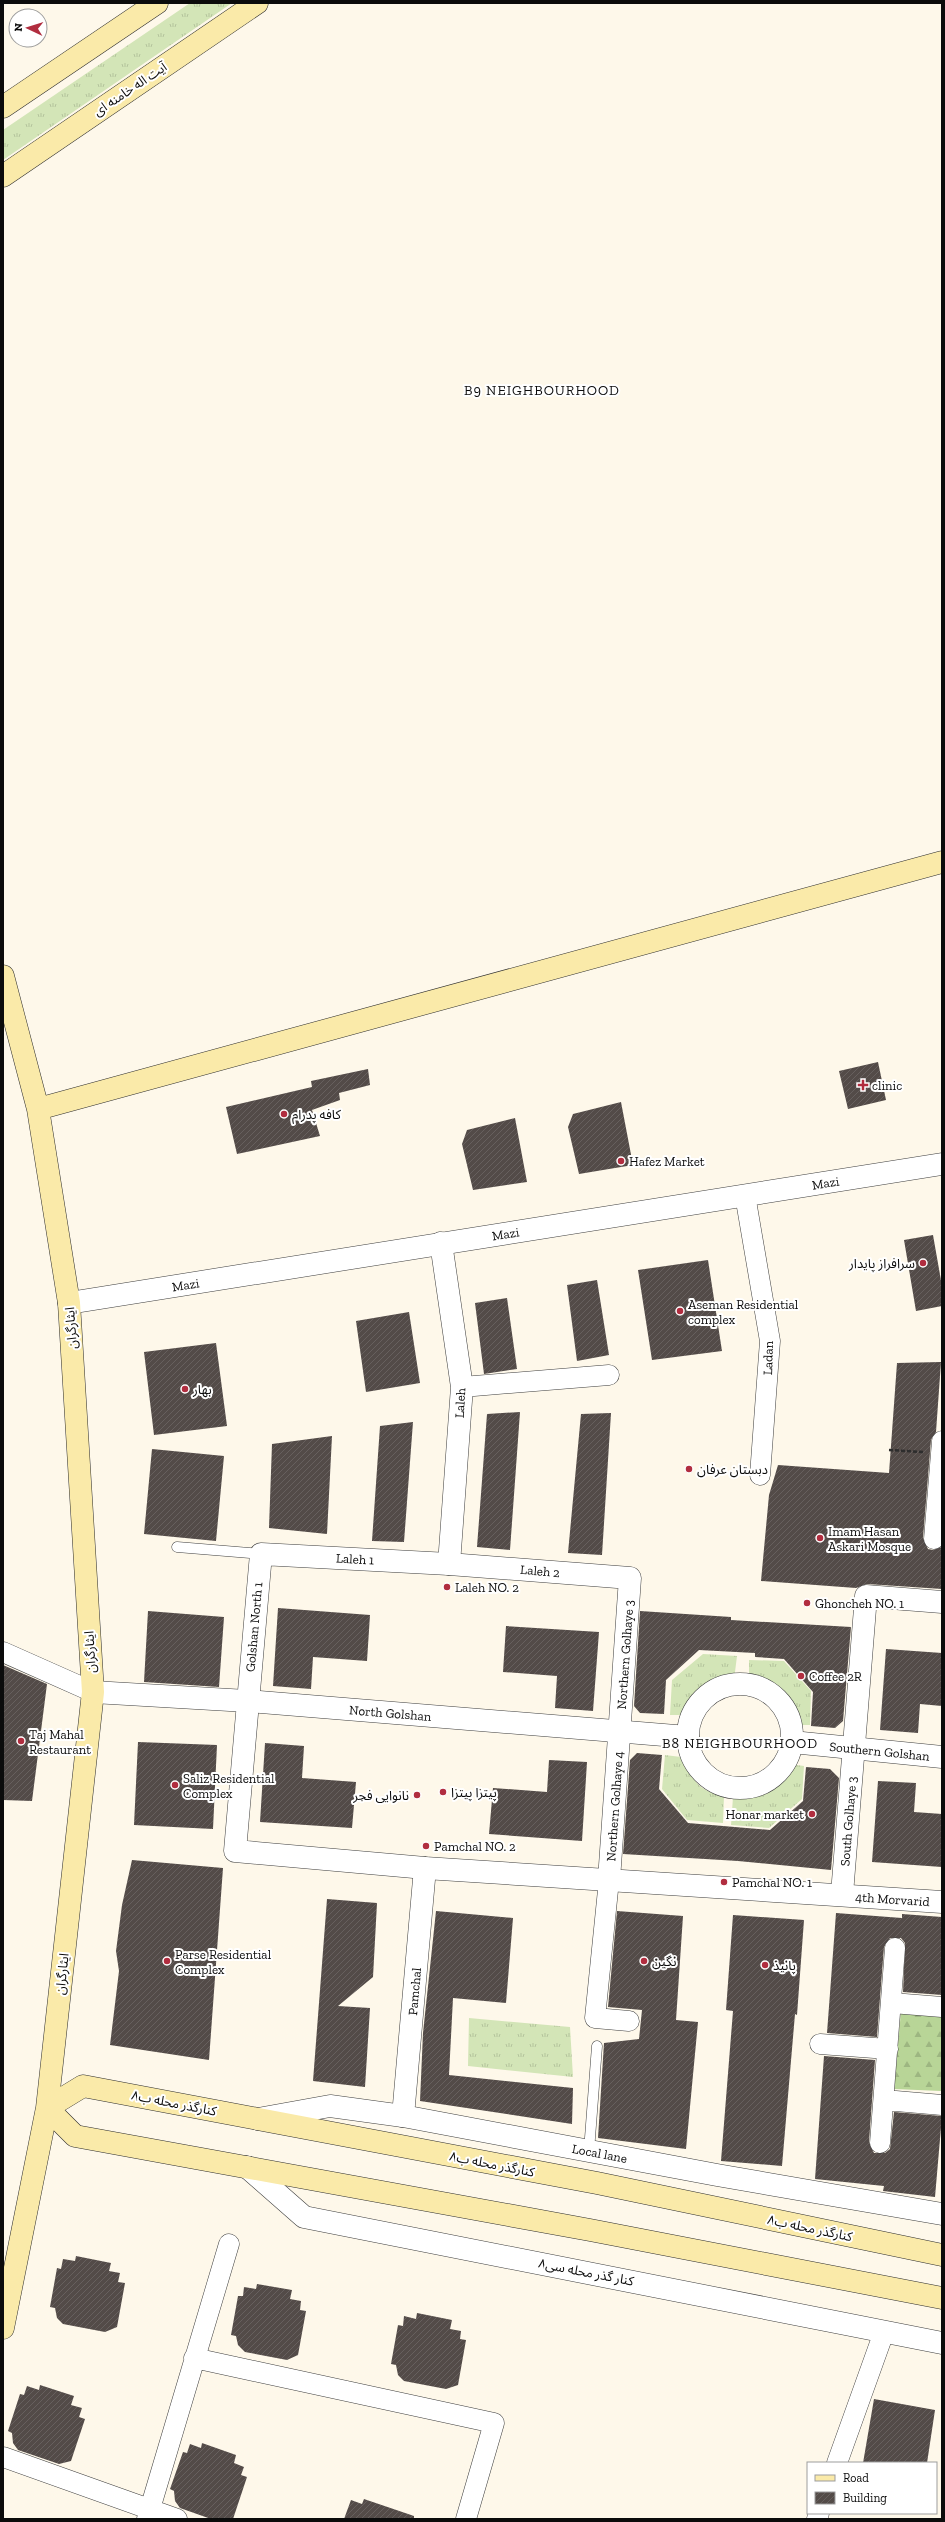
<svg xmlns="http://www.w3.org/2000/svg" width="945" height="2522" font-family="'Zilla Slab','Noto Sans Arabic',serif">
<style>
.grass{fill:url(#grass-tufts)}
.forest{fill:url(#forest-firs)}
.building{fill:url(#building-hatch)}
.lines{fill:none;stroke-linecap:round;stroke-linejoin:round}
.service-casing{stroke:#3e3e3e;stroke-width:11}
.minor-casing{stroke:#3e3e3e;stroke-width:21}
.tertiary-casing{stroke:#3e3e3e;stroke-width:23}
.secondary-casing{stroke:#2d2d2d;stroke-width:23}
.path{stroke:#2d2d2d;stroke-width:2.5;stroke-dasharray:4 2;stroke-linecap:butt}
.service{stroke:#fff;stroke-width:10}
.minor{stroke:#fff;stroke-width:20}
.tertiary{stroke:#fff;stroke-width:22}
.secondary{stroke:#faeaa9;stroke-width:22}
.poi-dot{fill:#b12d3f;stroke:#fff;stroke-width:1.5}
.labels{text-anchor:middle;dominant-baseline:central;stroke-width:4;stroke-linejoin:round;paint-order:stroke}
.street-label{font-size:13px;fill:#0b0b0b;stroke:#fff}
.poi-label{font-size:13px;fill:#0b0b0b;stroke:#fff;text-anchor:start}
.neighbourhood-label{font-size:14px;letter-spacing:1px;fill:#0b0b0b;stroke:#fff}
</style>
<defs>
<pattern id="grass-tufts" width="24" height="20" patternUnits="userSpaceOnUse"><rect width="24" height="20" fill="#d3e5b7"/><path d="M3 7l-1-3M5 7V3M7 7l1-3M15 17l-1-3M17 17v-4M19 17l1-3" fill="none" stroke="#b4c39c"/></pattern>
<pattern id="forest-firs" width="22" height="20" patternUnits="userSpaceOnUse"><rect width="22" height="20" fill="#b8d597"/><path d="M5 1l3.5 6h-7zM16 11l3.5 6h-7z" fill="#9db681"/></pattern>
<pattern id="building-hatch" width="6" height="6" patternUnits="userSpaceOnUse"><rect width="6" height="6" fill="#534b48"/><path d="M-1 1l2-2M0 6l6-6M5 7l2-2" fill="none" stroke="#67605e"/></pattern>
</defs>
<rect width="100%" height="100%" fill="#fef8ea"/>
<path class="grass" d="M 190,3 L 232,3 L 3,160 L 3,130 Z
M 703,1654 L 737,1656 L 734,1680 C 711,1682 698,1696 687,1715 L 670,1715 L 672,1680 Z
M 749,1660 L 784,1661 L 811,1691 L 810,1725 L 795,1725 C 788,1702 772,1689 749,1682 Z
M 665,1755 L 689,1758 C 690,1783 701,1791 724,1796 L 723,1823 L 687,1820 L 662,1789 Z
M 789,1764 L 804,1766 L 802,1799 L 769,1828 L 731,1825 L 733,1797 C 765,1800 774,1791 789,1764 Z
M 469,2018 L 570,2027 L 573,2077 L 468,2066 Z"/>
<path class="forest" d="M 901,2011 L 942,2014 L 941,2091 L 894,2089 Z"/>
<path class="building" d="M 878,1062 L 886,1100 L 848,1109 L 839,1071 Z
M 368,1069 L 370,1085 L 339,1093 L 340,1100 L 312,1110 L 320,1136 L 237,1154 L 226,1107 L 312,1087 L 311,1081 Z
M 621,1102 L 633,1165 L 579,1174 L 568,1127 L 573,1114 Z
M 515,1118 L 527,1182 L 473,1190 L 462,1144 L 467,1130 Z
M 933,1235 L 942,1286 L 942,1306 L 916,1311 L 904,1240 Z
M 708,1260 L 722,1351 L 652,1360 L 638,1270 Z
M 597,1280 L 609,1355 L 577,1361 L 567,1285 Z
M 507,1298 L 517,1369 L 484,1374 L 475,1303 Z
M 409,1312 L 420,1383 L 366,1392 L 356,1321 Z
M 216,1343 L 227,1426 L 154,1435 L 144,1352 Z
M 941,1362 L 936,1432 L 931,1440 L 923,1538 L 928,1549 L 933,1550 L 942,1547 L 942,1589 L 867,1584 L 856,1588 L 761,1581 L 769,1495 L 778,1465 L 889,1473 L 897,1363 Z
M 520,1412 L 510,1550 L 477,1547 L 487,1414 Z
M 611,1413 L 602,1555 L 568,1553 L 581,1414 Z
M 413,1422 L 404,1542 L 372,1541 L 380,1426 Z
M 332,1436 L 327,1534 L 269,1528 L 272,1444 Z
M 152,1449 L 224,1456 L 216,1541 L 144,1534 Z
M 278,1608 L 370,1615 L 367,1661 L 313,1657 L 311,1689 L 273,1686 Z
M 148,1611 L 224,1617 L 219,1687 L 144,1682 Z
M 640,1611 L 731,1617 L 731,1620 L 851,1627 L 843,1721 L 835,1728 L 811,1726 L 813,1692 L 784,1659 L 755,1657 L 755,1653 L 699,1650 L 666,1680 L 664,1714 L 640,1713 L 634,1706 Z
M 506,1626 L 599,1632 L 593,1711 L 555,1708 L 557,1676 L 503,1672 Z
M 886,1649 L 942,1653 L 942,1706 L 920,1704 L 918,1733 L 880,1730 Z
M 3,1665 L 47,1684 L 32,1801 L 3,1800 Z
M 138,1742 L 217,1745 L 213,1829 L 134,1825 Z
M 265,1743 L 304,1746 L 302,1778 L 356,1782 L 352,1828 L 260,1822 Z
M 637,1753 L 662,1755 L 659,1789 L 688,1823 L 770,1830 L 803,1801 L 806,1767 L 830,1769 L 839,1778 L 831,1870 L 738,1861 L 623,1854 L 630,1760 Z
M 549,1760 L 587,1762 L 582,1841 L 489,1834 L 493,1788 L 547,1792 Z
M 878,1781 L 916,1783 L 914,1812 L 942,1814 L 942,1867 L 872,1862 Z
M 132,1860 L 223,1868 L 209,2060 L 110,2045 L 119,1971 L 116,1951 L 122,1905 Z
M 327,1899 L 377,1903 L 373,1977 L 338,2006 L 370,2008 L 365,2087 L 313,2081 Z
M 436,1911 L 513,1918 L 506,2003 L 453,1998 L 449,2075 L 573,2088 L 572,2124 L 420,2101 L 423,2033 Z
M 617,1911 L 683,1916 L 676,2020 L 698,2022 L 686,2149 L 598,2138 L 604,2043 L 639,2039 L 642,2010 L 608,2007 Z
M 836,1913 L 902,1918 L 902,1914 L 942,1917 L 942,1995 L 903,1992 L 905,1943 L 901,1938 L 890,1938 L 884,1947 L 877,2037 L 827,2033 Z
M 733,1915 L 804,1920 L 797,2015 L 795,2014 L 782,2166 L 721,2161 L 733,2011 L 726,2010 Z
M 824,2056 L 875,2060 L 869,2142 L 874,2153 L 885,2153 L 890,2149 L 894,2112 L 942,2116 L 935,2197 L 883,2191 L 884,2186 L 815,2179 Z
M 76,2256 L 111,2263 L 109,2271 L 120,2273 L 118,2282 L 125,2283 L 117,2327 L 105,2332 L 63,2324 L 57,2318 L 55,2308 L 50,2307 L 57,2268 L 61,2269 L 63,2259 L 75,2261 Z
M 257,2284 L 292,2290 L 290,2299 L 301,2301 L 300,2310 L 306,2311 L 298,2355 L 287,2360 L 245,2352 L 238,2345 L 236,2336 L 231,2335 L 238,2296 L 243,2296 L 244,2287 L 256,2289 Z
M 417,2313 L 452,2320 L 450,2329 L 461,2331 L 460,2339 L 466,2340 L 458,2385 L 446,2389 L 404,2381 L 398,2375 L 396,2365 L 391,2364 L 398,2325 L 403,2326 L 404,2316 L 416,2319 Z
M 40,2385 L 74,2396 L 71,2405 L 82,2408 L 79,2417 L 85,2419 L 71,2461 L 59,2464 L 18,2450 L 13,2443 L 12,2433 L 8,2431 L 20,2394 L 24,2395 L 27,2386 L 39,2390 Z
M 874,2399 L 935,2410 L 927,2463 L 863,2463 Z
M 202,2443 L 236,2455 L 234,2463 L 244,2467 L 241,2475 L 247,2477 L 233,2519 L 211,2519 L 180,2508 L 175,2501 L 174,2491 L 170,2489 L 183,2452 L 187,2453 L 190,2444 L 201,2448 Z
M 364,2499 L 414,2516 L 414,2519 L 344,2519 L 351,2500 L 362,2504 Z"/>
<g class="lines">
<defs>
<path id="service" d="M 177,1547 L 261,1554
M 589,2151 L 597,2046"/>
<path id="minor" d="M 745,1195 L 770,1341 L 760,1475
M 462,1387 L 609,1375
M 934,1539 L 942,1441
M 3,1652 L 93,1692
M 609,1880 L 595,2018 L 629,2021
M 892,2003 L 942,2007
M 820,2044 L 888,2049
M 884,2100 L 942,2105
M 880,2143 L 895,1948
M 194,2358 L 494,2423 L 466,2519
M 3,2457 L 177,2519
M 837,2463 L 884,2332
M 147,2519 L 229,2244
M 817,2519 L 819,2513"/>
<g id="tertiary">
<path d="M 441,1243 L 462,1387 L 449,1564"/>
<path id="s1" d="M 69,1303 L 942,1164"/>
<circle cx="740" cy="1736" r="52"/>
<path id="s2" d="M 93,1692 L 247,1701 L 688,1737"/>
<path id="s3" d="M 792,1742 L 942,1757"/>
<path id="s4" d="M 609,1880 L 630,1578 L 449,1564 L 261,1554 L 235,1851 L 425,1868 L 942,1902"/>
<path id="s5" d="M 842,1894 L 866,1596 L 942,1602"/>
<path id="s6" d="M 403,2116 L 425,1868"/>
<path id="s7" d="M 258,2119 L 330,2106 L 403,2116 L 717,2175 L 942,2214"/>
<path d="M 247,2167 L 304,2217 L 942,2343"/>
</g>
<path id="secondary" d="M 3,107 L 157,3
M 3,176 L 257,3
M 3,976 L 38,1109 L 69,1303 L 93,1692 L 47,2108 L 3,2328
M 38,1109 L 942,862
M 942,2255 L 597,2183 L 83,2086 L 47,2108 L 75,2136 L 590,2230 L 942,2298"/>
</defs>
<use href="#service" class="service-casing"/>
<use href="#minor" class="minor-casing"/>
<use href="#tertiary" class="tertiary-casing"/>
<use href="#secondary" class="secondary-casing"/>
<path class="path" d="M 889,1450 L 923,1452"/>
<use href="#service" class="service"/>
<use href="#minor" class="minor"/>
<use href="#tertiary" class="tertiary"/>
<use href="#secondary" class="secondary"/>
</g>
<g class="poi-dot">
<path d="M861 1079h4v4h4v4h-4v4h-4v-4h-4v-4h4z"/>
<circle cx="284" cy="1114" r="4"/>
<circle cx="621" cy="1161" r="4"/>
<circle cx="923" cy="1263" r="4"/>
<circle cx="680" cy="1311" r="4"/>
<circle cx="185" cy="1389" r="4"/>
<circle cx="689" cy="1469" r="4"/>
<circle cx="820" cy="1538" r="4"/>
<circle cx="447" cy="1587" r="4"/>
<circle cx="807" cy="1603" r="4"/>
<circle cx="801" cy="1676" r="4"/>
<circle cx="21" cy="1741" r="4"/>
<circle cx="175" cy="1785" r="4"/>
<circle cx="443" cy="1792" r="4"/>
<circle cx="417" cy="1795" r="4"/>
<circle cx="812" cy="1814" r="4"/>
<circle cx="426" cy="1846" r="4"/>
<circle cx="724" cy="1882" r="4"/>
<circle cx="167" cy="1961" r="4"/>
<circle cx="644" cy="1961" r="4"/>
<circle cx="765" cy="1965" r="4"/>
</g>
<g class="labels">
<g class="street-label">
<text transform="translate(130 89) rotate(-34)">آیت اله خامنه ای</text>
<text stroke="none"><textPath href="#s1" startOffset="766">Mazi</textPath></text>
<text stroke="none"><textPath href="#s1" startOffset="442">Mazi</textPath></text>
<text stroke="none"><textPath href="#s1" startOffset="118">Mazi</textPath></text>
<text transform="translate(71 1328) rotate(-94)">ایثارگران</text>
<text transform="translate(768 1358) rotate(-88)">Ladan</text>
<text transform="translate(460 1403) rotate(-87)">Laleh</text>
<text transform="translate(355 1559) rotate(3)">Laleh 1</text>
<text transform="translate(540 1571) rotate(5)">Laleh 2</text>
<text transform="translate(254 1627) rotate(-85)">Golshan North 1</text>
<text transform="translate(90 1652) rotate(-93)">ایثارگران</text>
<text stroke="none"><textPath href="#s4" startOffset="226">Northern Golhaye 3</textPath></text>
<text stroke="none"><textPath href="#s2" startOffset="298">North Golshan</textPath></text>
<text stroke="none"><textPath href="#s3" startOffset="88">Southern Golshan</textPath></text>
<text stroke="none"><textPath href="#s4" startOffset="74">Northern Golhaye 4</textPath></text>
<text stroke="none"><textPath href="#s5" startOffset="73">South Golhaye 3</textPath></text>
<text stroke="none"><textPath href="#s4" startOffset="1630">4th Morvarid</textPath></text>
<text transform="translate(62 1974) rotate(-84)">ایثارگران</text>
<text stroke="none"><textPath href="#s6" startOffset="125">Pamchal</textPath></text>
<text transform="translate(174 2103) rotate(11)">کنارگذر محله ب۸</text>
<text stroke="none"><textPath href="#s7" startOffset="347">Local lane</textPath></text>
<text transform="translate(492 2164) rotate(11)">کنارگذر محله ب۸</text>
<text transform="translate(810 2228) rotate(12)">کنارگذر محله ب۸</text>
<text transform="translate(586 2272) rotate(11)">کنار گذر محله سی۸</text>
</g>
<g class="poi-label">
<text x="872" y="1085">clinic</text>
<text x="292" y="1114">کافه پدرام</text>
<text x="629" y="1161">Hafez Market</text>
<text x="915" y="1263" text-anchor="end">سرافراز پایدار</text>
<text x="688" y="1304">Aseman Residential<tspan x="688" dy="15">complex</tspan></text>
<text x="193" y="1389">بهار</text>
<text x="697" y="1469">دبستان عرفان</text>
<text x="828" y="1531">Imam Hasan<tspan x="828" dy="15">Askari Mosque</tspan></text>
<text x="455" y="1587">Laleh NO. 2</text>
<text x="815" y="1603">Ghoncheh NO. 1</text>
<text x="809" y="1676">Coffee 2R</text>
<text x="29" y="1734">Taj Mahal<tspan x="29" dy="15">Restaurant</tspan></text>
<text x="183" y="1778">Saliz Residential<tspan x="183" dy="15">Complex</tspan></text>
<text x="451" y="1792">پیتزا پیتزا</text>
<text x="409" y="1795" text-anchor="end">نانوایی فجر</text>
<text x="804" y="1814" text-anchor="end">Honar market</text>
<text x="434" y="1846">Pamchal NO. 2</text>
<text x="732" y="1882">Pamchal NO. 1</text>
<text x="175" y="1954">Parse Residential<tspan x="175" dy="15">Complex</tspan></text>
<text x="652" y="1961">نگین</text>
<text x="773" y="1965">پانیذ</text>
</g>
<g class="neighbourhood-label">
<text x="542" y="390">B9 NEIGHBOURHOOD</text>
<text x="740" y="1743">B8 NEIGHBOURHOOD</text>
</g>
</g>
<rect width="945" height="2522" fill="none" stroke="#0b0b0b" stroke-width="8"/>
<rect x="807" y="2462" width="130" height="52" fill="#ffffff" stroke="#9d9d9d"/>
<rect x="815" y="2475" width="20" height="6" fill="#faeaa9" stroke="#9d9d9d"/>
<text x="843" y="2482" font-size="12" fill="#0b0b0b">Road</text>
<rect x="815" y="2492" width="20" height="12" fill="url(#building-hatch)" stroke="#9d9d9d"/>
<text x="843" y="2502" font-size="12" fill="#0b0b0b">Building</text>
<g transform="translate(28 28) rotate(274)"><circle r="19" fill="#ffffff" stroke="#9d9d9d"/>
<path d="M0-3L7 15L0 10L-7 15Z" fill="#b12d3f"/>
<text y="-6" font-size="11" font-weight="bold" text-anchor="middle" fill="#0b0b0b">N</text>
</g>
</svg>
